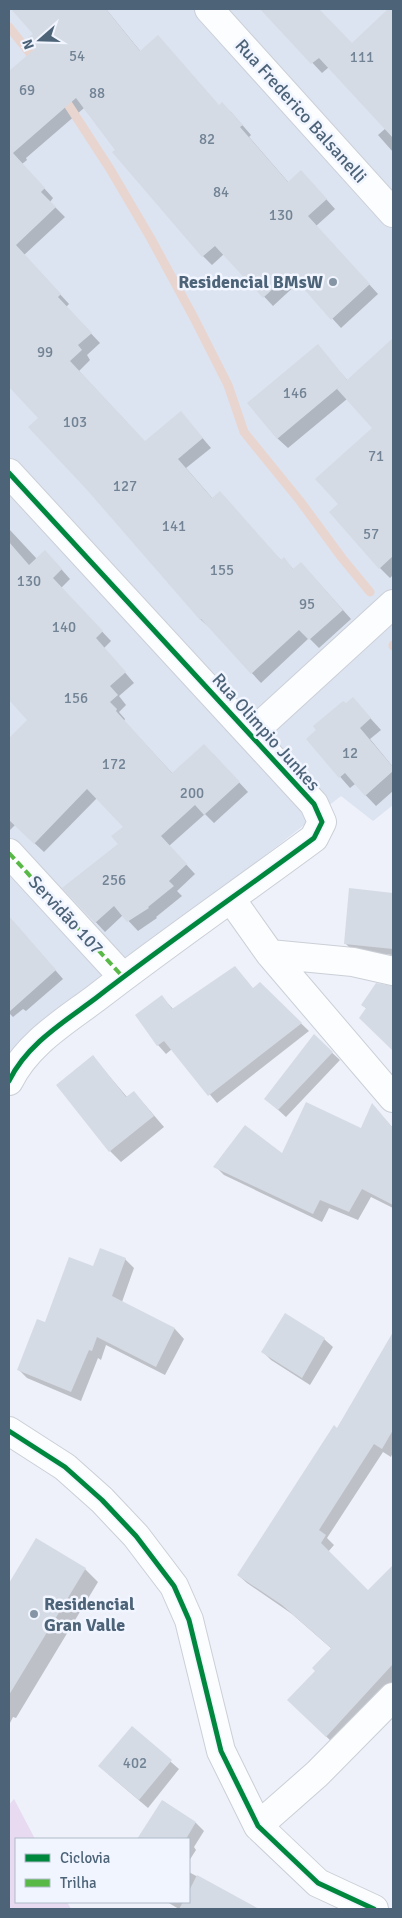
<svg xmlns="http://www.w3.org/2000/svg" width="402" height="1918" font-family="Signika,sans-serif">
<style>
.residential{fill:#dce4f1}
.green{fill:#e7daf1}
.shadow{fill:#0003}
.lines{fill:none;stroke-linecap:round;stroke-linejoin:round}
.stream{stroke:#e9d5d0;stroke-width:9}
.building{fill:#d5dbe4}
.minor-casing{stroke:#cbcfd7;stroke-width:30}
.minor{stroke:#fcfdfe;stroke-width:28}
.quiet{stroke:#58b947;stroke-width:4;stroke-dasharray:8 4;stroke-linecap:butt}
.cycleway-casing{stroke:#f1f5ff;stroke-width:8}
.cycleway{stroke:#00873e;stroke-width:5}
.poi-dot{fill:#8595a5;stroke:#f1f5ff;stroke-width:2}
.labels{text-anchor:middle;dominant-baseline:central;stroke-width:5;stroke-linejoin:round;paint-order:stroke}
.number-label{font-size:15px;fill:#718395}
.street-label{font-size:18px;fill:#4d6378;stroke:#f1f5ff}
.poi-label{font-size:18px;font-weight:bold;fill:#4d6378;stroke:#f1f5ff;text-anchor:end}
</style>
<rect width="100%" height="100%" fill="#eef1f9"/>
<path class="residential" d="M 9,9 L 393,9 L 393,805 L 373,821 L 341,796 L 9,1056 Z"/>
<path class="green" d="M 14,1799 L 35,1839 L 16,1839 L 16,1902 L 67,1902 L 71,1909 L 9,1909 L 9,1805 Z"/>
<path class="shadow" d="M 12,9 L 106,9 L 141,52 L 158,37 L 219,106 L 231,112 L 251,135 L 249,137 L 289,183 L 310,181 L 335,209 L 316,226 L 378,294 L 341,328 L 299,282 L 273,306 L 224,254 L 212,265 L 203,256 L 116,150 L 84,108 L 26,158 L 27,160 L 22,164 L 53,198 L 50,202 L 65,217 L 24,255 L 69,304 L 66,307 L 100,343 L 87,355 L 90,360 L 79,371 L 145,442 L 181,413 L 211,448 L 186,468 L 213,499 L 282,561 L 284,559 L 294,570 L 301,563 L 351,619 L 319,648 L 309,638 L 261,683 L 210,628 L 200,619 L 89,490 L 39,418 L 9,385 L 9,73 L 37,48 L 35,34 Z
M 262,9 L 318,9 L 352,44 L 390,9 L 393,9 L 393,152 L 378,135 L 386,128 L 329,67 L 322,73 Z
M 393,340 L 393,575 L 390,578 L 380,568 L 340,504 L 374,428 L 347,399 L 288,448 L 277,438 L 317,346 L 348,381 Z
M 9,529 L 37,559 L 54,561 L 70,579 L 61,588 L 111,641 L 104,648 L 134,683 L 119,696 L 126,705 L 119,712 L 125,719 L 124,721 L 173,774 L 213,754 L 248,792 L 214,823 L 205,814 L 169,846 L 195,874 L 177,891 L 182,896 L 156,917 L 157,918 L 138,931 L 123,915 L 105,932 L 64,888 L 119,844 L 125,827 L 97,798 L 44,852 L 15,825 L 9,831 L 9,740 L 29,720 L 9,698 Z
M 353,699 L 381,730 L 370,739 L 393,767 L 393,791 L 376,806 L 355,784 L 350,788 L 307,739 Z
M 350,889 L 393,894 L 393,955 L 353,951 L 345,943 Z
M 9,917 L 63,979 L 26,1011 L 23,1009 L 13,1017 L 9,1013 Z
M 260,984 L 309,1031 L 217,1103 L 172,1049 L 166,1054 L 158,1045 L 162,997 L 173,1009 L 254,989 Z
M 375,987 L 393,991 L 393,1049 L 361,1017 L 367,1009 L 362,1005 Z
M 314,1036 L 340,1060 L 286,1117 L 266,1099 Z
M 93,1057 L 127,1097 L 134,1092 L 164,1127 L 121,1162 L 110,1151 L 58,1085 Z
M 372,1105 L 393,1128 L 393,1208 L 371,1197 L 358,1220 L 329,1208 L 322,1222 L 224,1175 L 215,1166 L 283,1154 L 361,1129 Z
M 125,1259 L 134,1268 L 122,1302 L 175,1329 L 184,1339 L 165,1375 L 106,1345 L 101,1360 L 98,1358 L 81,1401 L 27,1378 L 18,1369 L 45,1324 L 94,1268 Z
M 286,1315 L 324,1339 L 333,1347 L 310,1385 L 271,1360 L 263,1352 Z
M 379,1358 L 393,1366 L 393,1452 L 391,1457 L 383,1452 L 327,1538 L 334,1545 L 328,1552 L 368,1591 L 393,1567 L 393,1682 L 335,1745 L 298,1709 L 317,1671 L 332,1649 L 292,1614 L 247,1583 L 238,1575 L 337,1429 Z
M 36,1540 L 85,1569 L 98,1582 L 16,1718 L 13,1717 L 9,1725 L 9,1585 Z
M 132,1728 L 179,1769 L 148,1808 L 108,1774 Z
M 163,1801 L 196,1823 L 204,1831 L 194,1847 L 196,1850 L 189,1861 L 189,1839 L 138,1839 Z
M 189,1872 L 232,1896 L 241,1904 L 238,1909 L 179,1909 L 167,1902 L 189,1902 Z"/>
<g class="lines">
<path class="stream" d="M 9,27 L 36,61
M 62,95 L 110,169 L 150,237 L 193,316 L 228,385 L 244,432 L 300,501 L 342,558 L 370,592
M 393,645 L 393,646"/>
</g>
<path class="building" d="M 11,9 L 106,9 L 140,51 L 158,35 L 219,105 L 222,102 L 243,125 L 240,127 L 288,182 L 301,170 L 327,199 L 308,216 L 370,284 L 331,320 L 290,273 L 263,298 L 215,246 L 202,257 L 112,152 L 115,150 L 76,98 L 13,153 L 45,188 L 41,192 L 56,207 L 16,245 L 61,294 L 58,297 L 92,333 L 78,345 L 82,350 L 70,361 L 145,441 L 181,411 L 203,438 L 178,459 L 212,498 L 220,491 L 281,560 L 284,557 L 293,569 L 301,562 L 343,610 L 309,640 L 299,630 L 251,674 L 201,619 L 200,620 L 88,491 L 28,427 L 38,418 L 9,387 L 9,71 L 36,48 L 28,38 L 33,34 Z
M 260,9 L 319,9 L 352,43 L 388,9 L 393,9 L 393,138 L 319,58 L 311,64 Z
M 393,338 L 393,556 L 379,569 L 329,512 L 338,504 L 315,479 L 372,428 L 337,389 L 344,383 L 277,439 L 247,403 L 318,344 L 347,380 Z
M 9,542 L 29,565 L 45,550 L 62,569 L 53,578 L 103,631 L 96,638 L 126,672 L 110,686 L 118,695 L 110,702 L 117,709 L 116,711 L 172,773 L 204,744 L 240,782 L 204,815 L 195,805 L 161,836 L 187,864 L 169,881 L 174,886 L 148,907 L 149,908 L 127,922 L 114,906 L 95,923 L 62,888 L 118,844 L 111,836 L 123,827 L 87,789 L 34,844 L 9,820 L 9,738 L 27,720 L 9,700 Z
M 353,697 L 371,718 L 360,728 L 393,767 L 393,771 L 365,796 L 345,773 L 339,778 L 306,739 L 316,730 L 313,726 L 343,701 L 346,703 Z
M 349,888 L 393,893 L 393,949 L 344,944 Z
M 9,916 L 56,970 L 9,1012 Z
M 235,966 L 253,988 L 260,982 L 302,1023 L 208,1096 L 164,1041 L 157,1046 L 135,1015 L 162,995 L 172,1009 Z
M 376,983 L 393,986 L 393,1051 L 359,1018 L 366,1008 L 361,1005 Z
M 314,1034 L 333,1052 L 278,1110 L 264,1099 Z
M 93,1055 L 126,1097 L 134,1091 L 154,1116 L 109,1152 L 56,1085 Z
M 306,1102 L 361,1128 L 372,1103 L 393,1128 L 393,1205 L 362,1189 L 349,1212 L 320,1200 L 313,1214 L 213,1167 L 245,1125 L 282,1153 Z
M 100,1248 L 126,1258 L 112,1296 L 175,1328 L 156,1367 L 97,1337 L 92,1351 L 89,1350 L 71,1392 L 17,1370 L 37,1319 L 45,1322 L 69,1257 L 93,1266 Z
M 285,1313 L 325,1338 L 302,1378 L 261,1352 Z
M 393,1332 L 393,1430 L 382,1449 L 374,1444 L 319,1530 L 326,1535 L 321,1543 L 368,1590 L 393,1565 L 393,1664 L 326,1737 L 287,1700 L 315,1671 L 312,1668 L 331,1648 L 282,1605 L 237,1575 L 334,1425 L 337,1428 Z
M 36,1538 L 86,1568 L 9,1695 L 9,1583 Z
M 132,1726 L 172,1760 L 139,1800 L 98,1766 Z
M 162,1800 L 196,1822 L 186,1839 L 137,1839 Z
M 197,1875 L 259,1909 L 179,1909 L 183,1902 L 189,1902 L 189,1891 Z"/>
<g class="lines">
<defs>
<path id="minor" d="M 209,9 L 393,213
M 9,473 L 314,804 L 322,822 L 314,838 C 241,892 167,943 96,998 C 64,1022 27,1044 9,1081
M 251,734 L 393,604
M 9,853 L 123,977
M 231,899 L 270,954 L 393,1098
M 270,954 L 353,962 L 393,971
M 9,1431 L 65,1467 L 102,1500 L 136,1536 L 174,1586 L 189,1620 L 221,1751 L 258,1826 L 318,1883 L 374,1909
M 258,1826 L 317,1774 L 393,1697"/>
</defs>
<use href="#minor" class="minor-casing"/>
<use href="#minor" class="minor"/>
<path class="quiet" d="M 9,853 L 123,977"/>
<defs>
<path id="cycleway" d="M 9,473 L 314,804 L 322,822 L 314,838 C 241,892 167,943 96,998 C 64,1022 27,1044 9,1081
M 9,1431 L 65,1467 L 102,1500 L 136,1536 L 174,1586 L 189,1620 L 221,1751 L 258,1826 L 318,1883 L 374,1909"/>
</defs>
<use href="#cycleway" class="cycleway-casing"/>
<use href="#cycleway" class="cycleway"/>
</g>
<g class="poi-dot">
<circle cx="333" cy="282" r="5"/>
<circle cx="34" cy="1614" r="5"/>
</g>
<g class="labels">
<g class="number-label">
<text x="77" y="56">54</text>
<text x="362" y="57">111</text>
<text x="27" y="90">69</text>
<text x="97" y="93">88</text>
<text x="207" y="139">82</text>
<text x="221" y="192">84</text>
<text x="281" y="215">130</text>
<text x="45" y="352">99</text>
<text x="295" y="393">146</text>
<text x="75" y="422">103</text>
<text x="376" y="456">71</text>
<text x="125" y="486">127</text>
<text x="174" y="526">141</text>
<text x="371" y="534">57</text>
<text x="222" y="570">155</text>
<text x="29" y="581">130</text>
<text x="307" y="604">95</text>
<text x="64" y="627">140</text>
<text x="76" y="698">156</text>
<text x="350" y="753">12</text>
<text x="114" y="764">172</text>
<text x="192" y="793">200</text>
<text x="114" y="880">256</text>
<text x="135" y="1763">402</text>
</g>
<g class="street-label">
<text transform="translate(301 111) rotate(48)">Rua Frederico Balsanelli</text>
<text transform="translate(266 732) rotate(48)">Rua Olimpio Junkes</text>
<text transform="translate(66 915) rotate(47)">Servidão 107</text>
</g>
<g class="poi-label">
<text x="323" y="282">Residencial BMsW</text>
<text x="44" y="1604" text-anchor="start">Residencial<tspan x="44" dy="21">Gran Valle</tspan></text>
</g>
</g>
<rect width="402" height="1918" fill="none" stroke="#4d6378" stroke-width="20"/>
<rect x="15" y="1838" width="175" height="65" fill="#f1f5ff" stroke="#afbbc9"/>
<rect x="25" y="1854" width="25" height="8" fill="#00873e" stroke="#afbbc9"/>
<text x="60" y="1863" font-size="15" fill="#4d6378">Ciclovia</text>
<rect x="25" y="1879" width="25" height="8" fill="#58b947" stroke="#afbbc9"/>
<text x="60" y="1888" font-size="15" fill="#4d6378">Trilha</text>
<g transform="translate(40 40) rotate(250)" stroke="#f1f5ff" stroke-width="4" paint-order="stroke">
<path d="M0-4L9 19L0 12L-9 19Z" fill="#4d6378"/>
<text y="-8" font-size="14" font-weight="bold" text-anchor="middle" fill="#4d6378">N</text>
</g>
</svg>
